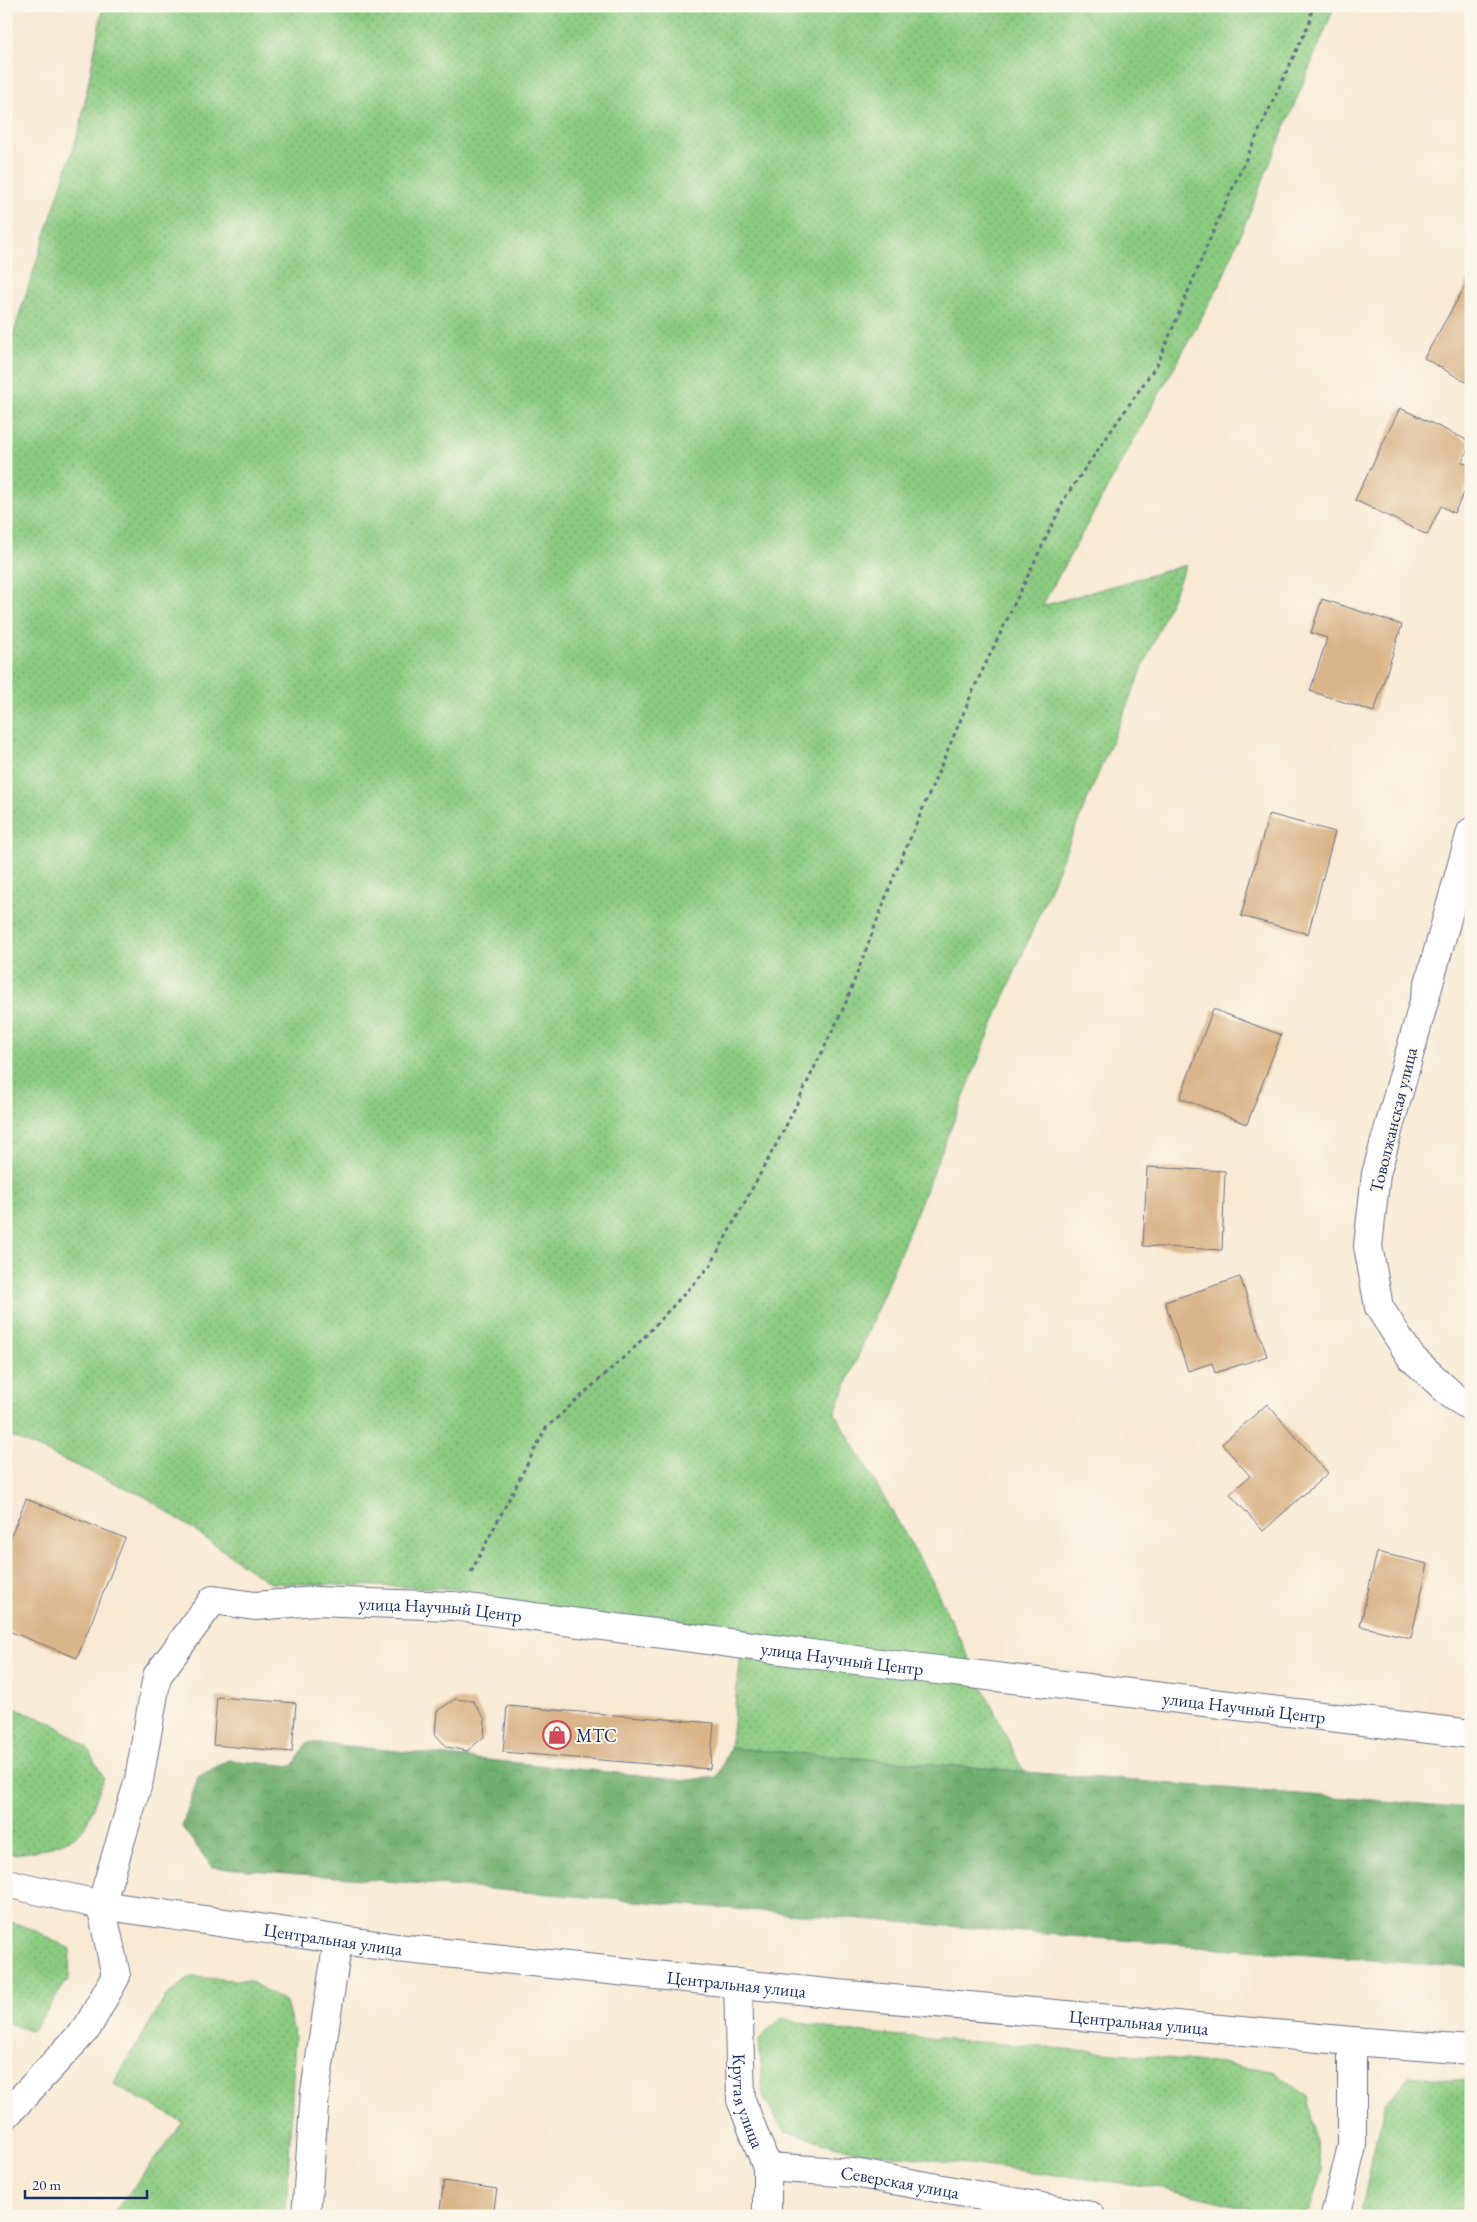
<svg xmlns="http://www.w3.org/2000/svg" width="1477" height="2222" font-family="'EB Garamond',serif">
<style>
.grass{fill:url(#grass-dots);stroke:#537d70}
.forest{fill:url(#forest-crowns);stroke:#466f66}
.building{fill:#d8b487}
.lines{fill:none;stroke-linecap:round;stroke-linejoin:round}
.minor-casing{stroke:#687087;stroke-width:30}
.path{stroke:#687087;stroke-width:3;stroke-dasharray:4 4;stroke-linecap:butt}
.minor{stroke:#fff;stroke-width:28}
.labels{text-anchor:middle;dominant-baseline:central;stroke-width:4;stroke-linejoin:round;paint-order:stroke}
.street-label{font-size:18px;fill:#1b2f5e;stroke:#fbf7ec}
.poi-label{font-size:18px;fill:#1b2f5e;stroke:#fbf7ec;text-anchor:start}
</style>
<defs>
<pattern id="grass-dots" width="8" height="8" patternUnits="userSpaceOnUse" patternTransform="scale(1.25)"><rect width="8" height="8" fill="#8bcb81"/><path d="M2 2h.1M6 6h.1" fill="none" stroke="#71a56d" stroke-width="1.8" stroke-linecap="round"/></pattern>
<pattern id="forest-crowns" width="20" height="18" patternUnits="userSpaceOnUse" patternTransform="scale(1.25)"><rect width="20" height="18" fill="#70af6f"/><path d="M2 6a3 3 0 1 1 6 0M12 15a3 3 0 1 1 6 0" fill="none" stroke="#5b8f5e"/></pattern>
</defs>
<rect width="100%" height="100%" fill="#fbf7ec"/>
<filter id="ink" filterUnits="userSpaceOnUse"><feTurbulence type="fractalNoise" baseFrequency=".02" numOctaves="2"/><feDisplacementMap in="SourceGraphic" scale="10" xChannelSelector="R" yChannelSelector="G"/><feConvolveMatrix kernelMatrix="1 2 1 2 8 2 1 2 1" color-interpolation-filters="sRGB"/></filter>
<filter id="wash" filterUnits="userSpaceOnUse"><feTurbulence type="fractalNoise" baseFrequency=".0096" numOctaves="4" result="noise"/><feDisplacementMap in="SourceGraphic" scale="20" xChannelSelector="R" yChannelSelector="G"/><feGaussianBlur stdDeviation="1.12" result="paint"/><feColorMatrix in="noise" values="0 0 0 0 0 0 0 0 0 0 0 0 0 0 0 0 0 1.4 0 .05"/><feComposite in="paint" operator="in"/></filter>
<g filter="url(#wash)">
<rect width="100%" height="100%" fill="#f7e9d4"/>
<path class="grass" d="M 103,6 L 1335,6 L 1220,284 L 1042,606 L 1186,565 L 998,1012 L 835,1413 L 931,1579 L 1023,1771 L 730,1748 L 741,1653 L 448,1588 L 270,1583 L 146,1497 L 6,1434 L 6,356 L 80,127 Z
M 6,1705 L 52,1723 L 86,1746 L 104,1778 C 97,1794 92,1815 83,1829 C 74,1843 21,1857 6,1853 Z
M 6,1920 L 32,1929 L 70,1949 L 69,1978 L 32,2032 L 6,2022 Z
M 191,1977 L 250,1981 L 286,2003 L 295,2036 L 286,2216 L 111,2216 L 183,2122 L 113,2084 L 166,1996 Z
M 781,2018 L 840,2031 L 1141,2055 L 1272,2070 L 1307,2097 L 1323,2171 L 1311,2209 L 1298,2216 L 1281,2216 L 1162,2188 L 853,2150 L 785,2132 L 763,2098 L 759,2039 Z
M 1409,2076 L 1471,2081 L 1471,2216 L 1360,2216 L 1385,2102 Z"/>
<path class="forest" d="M 307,1742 L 688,1780 L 717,1777 L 730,1748 L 1471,1808 L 1471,1968 L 212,1867 L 182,1827 L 198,1777 L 228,1760 L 293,1766 Z"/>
<g id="blocks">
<path class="building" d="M 1471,276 L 1471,385 L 1424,358 Z
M 1400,408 L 1471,442 L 1462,462 L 1471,466 L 1471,479 L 1454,513 L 1441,506 L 1427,535 L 1355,500 Z
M 1322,599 L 1402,625 L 1374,712 L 1310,691 L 1327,638 L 1311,633 Z
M 1269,814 L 1335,832 L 1308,934 L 1241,916 Z
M 1213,1009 L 1281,1035 L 1247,1124 L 1180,1098 Z
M 1147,1167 L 1225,1171 L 1222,1250 L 1143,1246 Z
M 1240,1277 L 1267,1356 L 1215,1373 L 1212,1363 L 1188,1371 L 1165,1302 Z
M 1267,1404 L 1328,1473 L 1263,1531 L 1230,1494 L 1250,1476 L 1222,1444 Z
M 26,1499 L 125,1538 L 77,1658 L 6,1630 L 6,1548 Z
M 1377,1552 L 1428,1564 L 1411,1638 L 1360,1626 Z
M 217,1697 L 296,1703 L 292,1752 L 213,1745 Z
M 455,1699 L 473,1701 L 485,1719 L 484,1737 L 467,1751 L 447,1747 L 435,1734 L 437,1711 Z
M 507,1706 L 714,1723 L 710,1769 L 503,1752 Z
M 444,2181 L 497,2189 L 493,2216 L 439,2216 Z"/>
</g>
</g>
<g filter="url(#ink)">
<use href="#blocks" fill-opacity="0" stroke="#687087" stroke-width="1"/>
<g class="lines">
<defs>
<g id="minor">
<path d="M 1471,832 L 1376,1174 L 1368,1246 L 1379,1307 L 1411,1357 L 1453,1396 L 1471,1407"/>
<path id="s1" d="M 6,1883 L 101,1905 L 397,1948 L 837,1994 L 1352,2041 L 1471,2050"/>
<path id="s2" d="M 738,1983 L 741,2100 L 767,2167 L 767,2216"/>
<path id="s3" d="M 6,2115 L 87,2028 L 116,1976 L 101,1905 L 139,1780 L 157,1676 L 213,1600 L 255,1606 L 315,1601 L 453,1606 L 871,1662 L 1471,1734"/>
<path id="s4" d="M 767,2167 L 854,2173 L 1091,2216"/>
<path d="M 306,2216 L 315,2092 L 338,1940"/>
<path d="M 1335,2216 L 1352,2146 L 1352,2041"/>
</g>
</defs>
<use href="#minor" class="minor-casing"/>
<path class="path" d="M 471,1572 L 546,1428 L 634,1348 L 710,1266 L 784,1130 L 845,1005 L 892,881 L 975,686 L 1066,496 L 1158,363 L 1221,213 L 1310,21 L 1312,6"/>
<use href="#minor" class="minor"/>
</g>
</g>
<defs>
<symbol id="shop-ring" viewBox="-11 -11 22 22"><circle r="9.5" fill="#fbf7ec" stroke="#d1495b" stroke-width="1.5"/><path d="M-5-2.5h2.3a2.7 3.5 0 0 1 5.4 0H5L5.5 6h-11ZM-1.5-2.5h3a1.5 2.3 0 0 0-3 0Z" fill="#d1495b"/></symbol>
</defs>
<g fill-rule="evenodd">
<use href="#shop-ring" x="541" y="1719" width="32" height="32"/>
</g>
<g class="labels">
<g class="street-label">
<text transform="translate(1393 1120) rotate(-76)">Товолжанская улица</text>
<text stroke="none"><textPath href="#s3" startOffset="810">улица Научный Центр</textPath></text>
<text stroke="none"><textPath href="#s3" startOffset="1215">улица Научный Центр</textPath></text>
<text stroke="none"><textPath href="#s3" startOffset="1620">улица Научный Центр</textPath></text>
<text stroke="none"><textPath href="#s1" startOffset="332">Центральная улица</textPath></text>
<text stroke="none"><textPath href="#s1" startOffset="738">Центральная улица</textPath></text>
<text stroke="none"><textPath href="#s1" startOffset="1142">Центральная улица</textPath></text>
<text stroke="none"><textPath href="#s2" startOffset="119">Крутая улица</textPath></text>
<text stroke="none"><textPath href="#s4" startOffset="134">Северская улица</textPath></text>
</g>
<g class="poi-label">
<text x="576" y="1735">МТС</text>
</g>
</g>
<rect width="1477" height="2222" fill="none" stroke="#fbf7ec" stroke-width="25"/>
<path d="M25 2190v8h122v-8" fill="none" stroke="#1b2f5e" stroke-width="2.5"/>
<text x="32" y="2190" font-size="15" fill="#1b2f5e" stroke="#fbf7ec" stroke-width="4" paint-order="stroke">20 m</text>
</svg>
